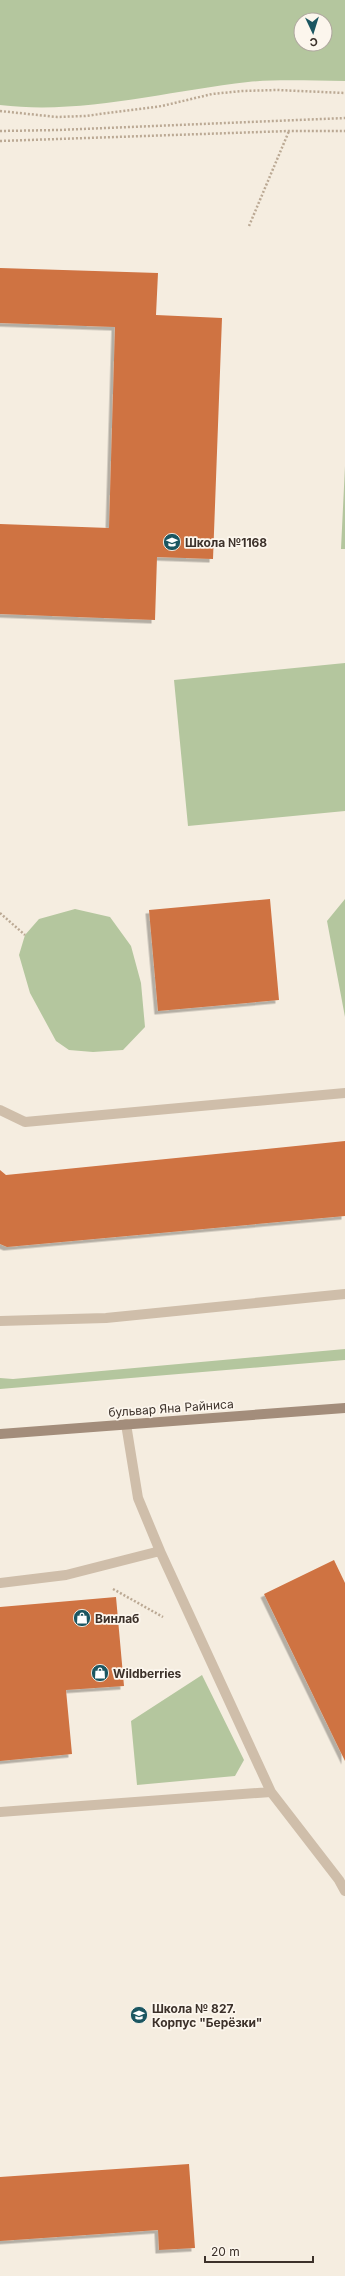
<svg xmlns="http://www.w3.org/2000/svg" width="345" height="2276" font-family="Inter,sans-serif">
<style>
.green{fill:#b4c69e;fill-rule:evenodd}
.building{fill:#cf7343;filter:url(#shadow)}
.lines{fill:none;stroke-linecap:round;stroke-linejoin:round}
.path{stroke:#bba994;stroke-width:2.5;stroke-dasharray:2 2;stroke-linecap:butt}
.service{stroke:#cfbeaa;stroke-width:10}
.secondary{stroke:#a38d7b;stroke-width:10}
.labels{text-anchor:middle;dominant-baseline:central;stroke-width:3.5;stroke-linejoin:round;paint-order:stroke}
.poi-label{font-size:12px;font-weight:bold;fill:#3c312a;stroke:#fcf6ed;text-anchor:start}
.street-label{font-size:12px;fill:#3c312a;stroke:#fcf6ed}
</style>
<defs>
<filter id="shadow"><feDropShadow dx="-3.5" dy="3.5" stdDeviation="0" flood-color="#0004"/></filter>
</defs>
<rect width="100%" height="100%" fill="#f5ede0"/>
<path class="green" d="M 0,0 L 345,0 L 345,81 C 313,81 280,79 248,82 C 166,91 83,115 0,105 ZM 301,20 L 325,20 L 325,44 L 301,44 Z
M 345,466 L 345,549 L 341,549 Z
M 345,663 L 345,811 L 188,826 L 174,680 Z
M 345,899 L 345,1017 L 327,921 Z
M 75,909 L 110,917 L 131,946 L 141,983 L 145,1027 L 123,1050 L 93,1052 L 69,1050 L 56,1041 L 30,993 L 19,955 L 25,935 L 39,919 Z
M 345,1349 L 345,1360 L 0,1389 L 0,1378 L 13,1379 Z
M 202,1675 L 244,1760 L 235,1776 L 137,1785 L 131,1721 Z"/>
<path class="building" d="M 0,268 L 158,273 L 156,315 L 222,318 L 213,559 L 157,557 L 155,620 L 0,614 L 0,524 L 109,528 L 115,327 L 0,323 Z
M 270,899 L 279,1000 L 158,1011 L 149,910 Z
M 345,1141 L 345,1216 L 7,1247 L 0,1244 L 0,1170 L 6,1175 Z
M 334,1560 L 345,1583 L 345,1761 L 264,1594 Z
M 116,1597 L 124,1686 L 66,1690 L 72,1754 L 0,1761 L 0,1607 Z
M 189,2164 L 195,2248 L 159,2250 L 158,2230 L 0,2241 L 0,2177 Z"/>
<g class="lines">
<path class="path" d="M 0,111 L 57,117 L 85,116 L 162,106 L 212,94 L 242,91 L 277,90 L 345,93
M 0,131 L 59,130 L 345,118
M 0,141 L 289,131 L 345,131
M 249,226 L 289,131
M 0,913 L 25,935
M 113,1589 L 163,1617"/>
<path class="service" d="M 0,1110 L 25,1122 L 345,1093
M 0,1321 L 106,1318 L 345,1294
M 160,1551 L 271,1792
M 0,1583 L 66,1575 L 160,1551 L 138,1498 L 126,1424
M 0,1812 L 271,1792 L 339,1880 L 345,1891"/>
<path class="secondary" d="M 0,1434 L 345,1408"/>
</g>
<defs>
<symbol id="school-disc" viewBox="-11 -11 22 22"><circle r="9.5" fill="#1b5661" stroke="#fcf6ed"/><path d="M0-5L7-2L0 1L-7-2ZM-4 1L0 2.5L4 1V4Q0 6-4 4Z" fill="#fff"/></symbol>
<symbol id="shop-disc" viewBox="-11 -11 22 22"><circle r="9.5" fill="#1b5661" stroke="#fcf6ed"/><path d="M-5-2.5h2.3a2.7 3.5 0 0 1 5.4 0H5L5.5 6h-11ZM-1.5-2.5h3a1.5 2.3 0 0 0-3 0Z" fill="#fff"/></symbol>
</defs>
<g fill-rule="evenodd">
<use href="#school-disc" x="162" y="532" width="20" height="20"/>
<use href="#shop-disc" x="72" y="1608" width="20" height="20"/>
<use href="#shop-disc" x="90" y="1663" width="20" height="20"/>
<use href="#school-disc" x="129" y="2005" width="20" height="20"/>
</g>
<g class="labels">
<g class="poi-label">
<text x="185" y="542">Школа №1168</text>
<text x="95" y="1618">Винлаб</text>
<text x="113" y="1673">Wildberries</text>
<text x="152" y="2008">Школа № 827.<tspan x="152" dy="14">Корпус "Берёзки"</tspan></text>
</g>
<g class="street-label">
<text transform="translate(171 1408) rotate(-4)">бульвар Яна Райниса</text>
</g>
</g>
<g transform="translate(313 32) rotate(176)"><circle r="19" fill="#fcf6ed" stroke="#afa79f"/>
<path d="M0-3L7 15L0 10L-7 15Z" fill="#1b5661"/>
<text y="-6" font-size="11" font-weight="bold" text-anchor="middle" fill="#3c312a">С</text>
</g>
<path d="M205 2256v6h108v-6" fill="none" stroke="#3c312a" stroke-width="2"/>
<text x="211" y="2256" font-size="12" fill="#3c312a" stroke="#fcf6ed" stroke-width="3" paint-order="stroke">20 m</text>
</svg>
